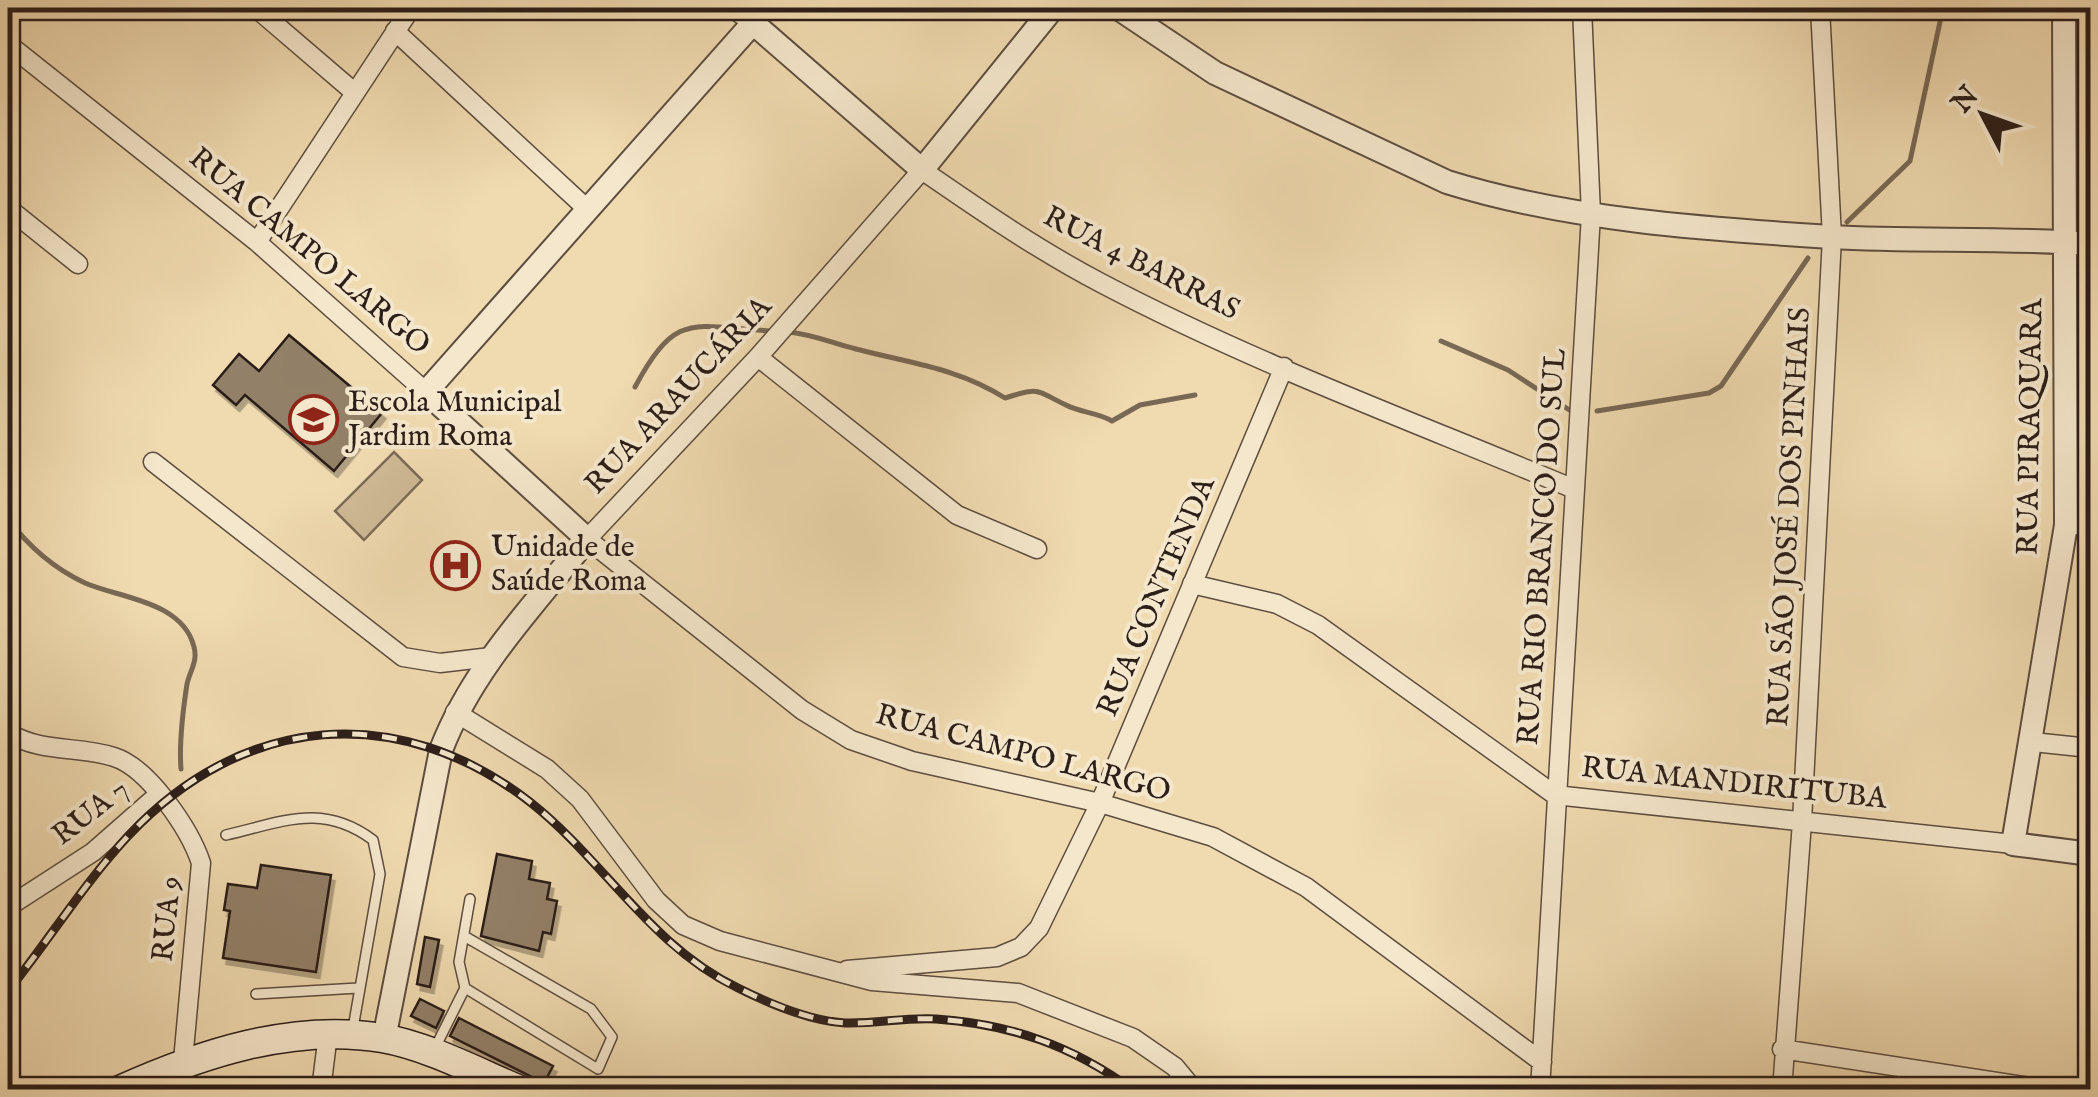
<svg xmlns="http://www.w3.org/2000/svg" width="2098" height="1097" font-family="'IM FELL English',serif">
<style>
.green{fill:#cfba96;stroke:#7e6c58;stroke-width:2.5}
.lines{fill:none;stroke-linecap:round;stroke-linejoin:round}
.stream{stroke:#796855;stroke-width:5}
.building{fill:#928068;stroke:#2c1e19;stroke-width:2.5;filter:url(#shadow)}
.service-casing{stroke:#5d4d3f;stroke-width:12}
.minor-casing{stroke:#5d4d3f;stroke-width:21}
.tertiary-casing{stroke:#5d4d3f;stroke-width:26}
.secondary-casing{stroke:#2c1e19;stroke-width:31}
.service{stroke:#f5e7cc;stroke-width:9}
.minor{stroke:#f5e7cc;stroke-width:18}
.tertiary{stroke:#f5e7cc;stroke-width:22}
.secondary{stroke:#f5e7cc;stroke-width:28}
.rail-casing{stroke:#2c1e19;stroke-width:9}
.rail{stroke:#f5e7cc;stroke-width:5;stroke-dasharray:15;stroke-linecap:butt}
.labels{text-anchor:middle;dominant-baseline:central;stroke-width:8;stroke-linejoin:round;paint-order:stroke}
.street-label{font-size:30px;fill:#2c1e19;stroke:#f5e7cc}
.poi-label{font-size:30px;fill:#2c1e19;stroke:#f5e7cc;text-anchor:start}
</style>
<defs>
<filter id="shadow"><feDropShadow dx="3.5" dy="6" stdDeviation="0" flood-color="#0004"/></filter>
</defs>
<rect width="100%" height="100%" fill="#f0dab0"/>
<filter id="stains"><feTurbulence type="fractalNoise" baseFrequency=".002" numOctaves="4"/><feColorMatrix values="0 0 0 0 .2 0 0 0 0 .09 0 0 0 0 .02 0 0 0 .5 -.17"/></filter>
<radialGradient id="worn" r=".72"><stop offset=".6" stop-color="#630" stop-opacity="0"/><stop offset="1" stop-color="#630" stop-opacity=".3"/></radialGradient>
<path class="green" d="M 394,452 L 422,480 L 364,540 L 335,511 Z"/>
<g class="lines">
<path class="stream" d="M 1847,222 L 1910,161 L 1943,8
M 787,332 C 813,334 831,343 856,349 C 909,363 958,368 1005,398 C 1042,386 1036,391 1066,405 C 1081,413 1097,412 1112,421 L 1140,405 L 1195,395
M 1441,341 L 1508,370 L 1574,413
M 635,387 C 677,309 693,327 771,331
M 1597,411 L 1709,393 L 1721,386 L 1808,258
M 8,519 C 29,547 53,568 85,583 C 119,598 183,601 194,647 C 198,661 190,671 187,684 C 183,710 179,744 181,769"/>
</g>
<path class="building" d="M 289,335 L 382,413 L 334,471 L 245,395 L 236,405 L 213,385 L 239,354 L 259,371 Z
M 497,854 L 532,861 L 529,879 L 550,883 L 547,899 L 557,901 L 551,934 L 543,932 L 539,951 L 481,936 Z
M 261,865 L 331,875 L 316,972 L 223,958 L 230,911 L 224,910 L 228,884 L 257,888 Z
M 425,937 L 439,940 L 430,987 L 417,984 Z
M 420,999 L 444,1011 L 436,1028 L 411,1016 Z
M 459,1018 L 553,1066 L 544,1083 L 450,1036 Z"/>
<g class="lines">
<defs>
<path id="service" d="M 226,835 C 283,822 322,802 373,840 L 380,874 L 353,1028
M 464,936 L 591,1009 L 612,1037 L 598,1069 L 465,988
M 256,994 L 358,988
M 435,1048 L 465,988 L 459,962 L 470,899"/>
<path id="minor" d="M 256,8 L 354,92
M 732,8 L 753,23 L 767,8
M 395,31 L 586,208
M 8,44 L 257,242 L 426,392
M 8,208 L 78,264
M 257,242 L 411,8
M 758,357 L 957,515 L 1037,549
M 153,462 L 403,657 L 440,663 L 491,657
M 2066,525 L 2090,525
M 1192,584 L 1277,604 L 1318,625 L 1555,795 L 2013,844
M 455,712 L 547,769 L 580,799 L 656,900 L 683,925 L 720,941 L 872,981 L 1018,993 L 1133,1038 L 1175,1067 L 1194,1090
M 8,733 C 45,754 76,745 114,757 C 149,768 190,830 201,863 L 183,1061
M 2032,742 L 2090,748
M 8,907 L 93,852 L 158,795
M 847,970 L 997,957 L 1021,947 L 1039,928 L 1100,803 L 1284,367
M 1782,1049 L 2049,1090
M 1542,1062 L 1306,887 L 1213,837 L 1100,803 L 912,761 L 851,740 L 802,710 L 587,539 L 758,357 L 922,170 C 980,210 1038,250 1101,283 C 1253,363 1417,423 1574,489
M 321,1090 L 328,1034
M 1540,1090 L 1591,214 L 1582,8
M 1782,1090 L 1802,822 L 1832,237 L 1820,8"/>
<path id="tertiary" d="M 1118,8 L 1215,73 L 1447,182 C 1569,220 1705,229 1831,237 C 1918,242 2004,237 2090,244
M 2064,8 L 2066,525 L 2013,844 L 2090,854
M 384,1039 L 441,750 C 472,669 533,606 587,539 L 426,392 L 753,23 L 922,170 L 1053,8"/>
<path id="secondary" d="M 120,1090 C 200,1054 293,1023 382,1038 C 428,1046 477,1072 520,1090"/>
</defs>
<use href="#service" class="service-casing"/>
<use href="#minor" class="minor-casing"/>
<use href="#tertiary" class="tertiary-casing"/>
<use href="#secondary" class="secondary-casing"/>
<use href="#service" class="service"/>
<use href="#minor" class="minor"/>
<use href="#tertiary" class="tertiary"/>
<use href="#secondary" class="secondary"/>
<defs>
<path id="rail" d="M 8,991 C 49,940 84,883 129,835 C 243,714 398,700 530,802 C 604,860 650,946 738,988 C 768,1003 811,1021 845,1023 C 876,1024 906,1017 936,1019 C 1011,1024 1073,1046 1133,1090"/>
</defs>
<use href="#rail" class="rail-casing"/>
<use href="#rail" class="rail"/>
</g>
<defs>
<symbol id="school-ring" viewBox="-11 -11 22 22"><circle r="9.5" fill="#f5e7cc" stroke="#8f2418" stroke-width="1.5"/><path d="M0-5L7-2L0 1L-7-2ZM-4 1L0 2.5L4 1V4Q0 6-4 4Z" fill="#8f2418"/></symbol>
<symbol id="hospital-ring" viewBox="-11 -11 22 22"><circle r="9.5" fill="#f5e7cc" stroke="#8f2418" stroke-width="1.5"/><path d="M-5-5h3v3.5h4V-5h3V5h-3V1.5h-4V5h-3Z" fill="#8f2418"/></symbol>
</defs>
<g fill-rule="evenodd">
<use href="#school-ring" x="286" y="392" width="55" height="55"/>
<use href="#hospital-ring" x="428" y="538" width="55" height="55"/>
</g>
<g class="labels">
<g class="street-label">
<text transform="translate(309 252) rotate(40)">RUA CAMPO LARGO</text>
<text transform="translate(1141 264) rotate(27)">RUA 4 BARRAS</text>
<text transform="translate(679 396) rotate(-47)">RUA ARAUCÁRIA</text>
<text transform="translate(2031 427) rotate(-89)">RUA PIRAQUARA</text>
<text transform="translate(1790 517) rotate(-87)">RUA SÃO JOSÉ DOS PINHAIS</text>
<text transform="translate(1543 547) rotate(-86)">RUA RIO BRANCO DO SUL</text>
<text transform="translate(1157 597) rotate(-67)">RUA CONTENDA</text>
<text transform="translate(1023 754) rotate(15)">RUA CAMPO LARGO</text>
<text transform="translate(1734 784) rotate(6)">RUA MANDIRITUBA</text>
<text transform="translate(91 813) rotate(-38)">RUA 7</text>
<text transform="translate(168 919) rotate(-84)">RUA 9</text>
</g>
<g class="poi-label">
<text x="348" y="403">Escola Municipal<tspan x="348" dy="34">Jardim Roma</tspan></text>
<text x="491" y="548">Unidade de<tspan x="491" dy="34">Saúde Roma</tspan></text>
</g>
</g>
<rect width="2098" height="1097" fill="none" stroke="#f0dab0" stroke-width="40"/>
<rect x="10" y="10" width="2078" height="1077" fill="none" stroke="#2c1e19" stroke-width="5"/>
<rect x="20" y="20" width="2058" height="1057" fill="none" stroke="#2c1e19" stroke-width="2.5"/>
<g transform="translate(1983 115) rotate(311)" stroke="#f5e7cc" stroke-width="8" paint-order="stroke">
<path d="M0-8L18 38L0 25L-18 38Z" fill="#2c1e19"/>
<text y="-15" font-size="28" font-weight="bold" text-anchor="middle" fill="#2c1e19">N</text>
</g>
<rect width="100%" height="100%" filter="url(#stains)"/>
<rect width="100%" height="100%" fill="url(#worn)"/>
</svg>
